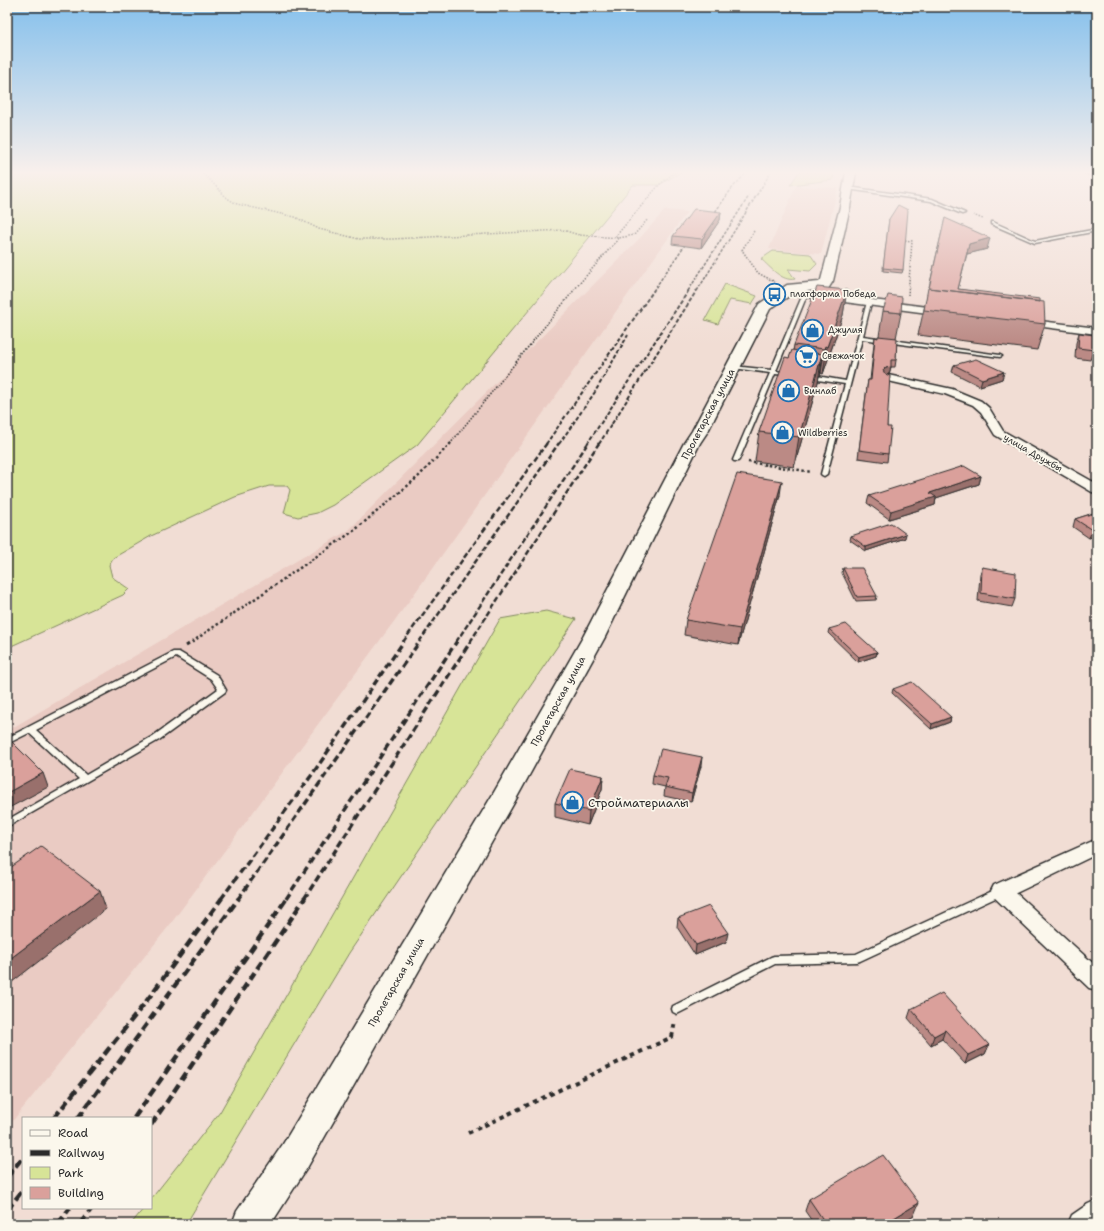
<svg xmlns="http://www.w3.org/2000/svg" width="1104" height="1231" font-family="'Shantell Sans',sans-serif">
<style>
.built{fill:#eacbc3}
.green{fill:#d7e497;stroke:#818861}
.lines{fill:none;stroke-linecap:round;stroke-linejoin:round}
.service-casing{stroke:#2b2b2b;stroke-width:3}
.minor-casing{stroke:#2b2b2b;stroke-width:3}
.secondary-casing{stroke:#2b2b2b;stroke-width:3}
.path-far3{stroke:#2b2b2b;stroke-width:1.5;stroke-dasharray:1.5 1.5;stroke-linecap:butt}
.path-far2{stroke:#2b2b2b;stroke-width:2.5;stroke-dasharray:2.5 2.5;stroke-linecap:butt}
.path-far1{stroke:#2b2b2b;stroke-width:3;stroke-dasharray:3.5 3.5;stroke-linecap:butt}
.path{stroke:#2b2b2b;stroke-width:4;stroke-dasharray:4.5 4.5;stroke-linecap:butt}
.service{fill:#fbf7ec;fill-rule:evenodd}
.minor{fill:#fbf7ec;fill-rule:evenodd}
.secondary{fill:#fbf7ec;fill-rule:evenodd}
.rail-far4{stroke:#2b2b2b;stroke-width:1.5;stroke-dasharray:3 1.5;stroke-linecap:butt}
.rail-far3{stroke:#2b2b2b;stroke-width:2;stroke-dasharray:4 2;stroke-linecap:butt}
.rail-far2{stroke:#2b2b2b;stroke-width:2.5;stroke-dasharray:5.5 2.5;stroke-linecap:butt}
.rail-far1{stroke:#2b2b2b;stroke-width:3.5;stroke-dasharray:7 3.5;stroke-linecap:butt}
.rail{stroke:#2b2b2b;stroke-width:4.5;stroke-dasharray:9 4.5;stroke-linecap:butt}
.wall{fill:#bb8a85;stroke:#2b2b2b}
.shaded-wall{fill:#99706c;stroke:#2b2b2b}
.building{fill:#daa09b;stroke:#2b2b2b}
.labels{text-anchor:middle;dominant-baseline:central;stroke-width:3.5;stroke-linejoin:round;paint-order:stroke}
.far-poi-label{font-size:9px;fill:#2b2b2b;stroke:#fbf7ec;text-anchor:start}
.far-street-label{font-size:9px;fill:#2b2b2b;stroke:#fbf7ec}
.street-label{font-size:10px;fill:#2b2b2b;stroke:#fbf7ec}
.near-poi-label{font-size:12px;fill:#2b2b2b;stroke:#fbf7ec;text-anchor:start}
</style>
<rect width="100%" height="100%" fill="#f1ddd4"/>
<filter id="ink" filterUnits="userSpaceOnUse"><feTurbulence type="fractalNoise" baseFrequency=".025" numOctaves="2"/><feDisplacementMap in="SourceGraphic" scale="8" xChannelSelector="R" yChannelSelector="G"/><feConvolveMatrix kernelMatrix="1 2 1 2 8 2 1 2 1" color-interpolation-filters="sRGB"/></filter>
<g filter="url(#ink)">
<path class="built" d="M 796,186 L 838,188 L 821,254 L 769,249 Z
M 665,210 L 687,212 L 412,597 L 169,926 L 7,1128 L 7,731 L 349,530 L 639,239 Z"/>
<path class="green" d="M 7,172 L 681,172 L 659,185 L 633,185 L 417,445 L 333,505 L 317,513 L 298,517 L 284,513 L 290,490 L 287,486 L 269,486 L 235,497 L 151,536 L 113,558 L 109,565 L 112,577 L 129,589 L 123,595 L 7,648 Z
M 799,172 L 834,172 L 833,180 L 790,185 Z
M 773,251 L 810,254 L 817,264 L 810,271 L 788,269 L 795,279 C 782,282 770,267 761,259 Z
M 725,284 L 757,296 L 752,304 L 730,300 L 718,324 L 705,320 Z
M 546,611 L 576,619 L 349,953 L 186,1224 L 131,1224 L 144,1208 L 151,1208 L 151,1199 L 220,1112 L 500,619 Z"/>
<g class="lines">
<defs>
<path id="service" d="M 848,187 L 932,199 L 965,213 L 962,214 L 931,201 L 847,189 Z
M 991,222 L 993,222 L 1035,241 L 1097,229 L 1097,231 L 1035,243 L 991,224 Z
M 803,294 L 807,295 L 776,371 L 788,373 L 790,374 L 788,375 L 775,374 L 739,460 L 738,461 L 734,461 L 733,460 L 770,373 L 733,368 L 731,367 L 733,366 L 771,370 Z
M 867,302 L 871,303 L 863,336 L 1000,355 L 1002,356 L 1000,357 L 862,339 L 827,474 L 824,476 L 822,475 L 821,474 L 845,384 L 811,379 L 808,377 L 811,375 L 846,381 Z
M 173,652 L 179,652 L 217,675 L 226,690 L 225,692 L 159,740 L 7,827 L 7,820 L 79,779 L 29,733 L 7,744 L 7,738 ZM 176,657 L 211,679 L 218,689 L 153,736 L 86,775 L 36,730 Z
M 1001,887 L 1004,888 L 1006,891 L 1004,894 L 860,961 L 857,962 L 775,964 L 681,1012 L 677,1014 L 673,1012 L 672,1009 L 673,1006 L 771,957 L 774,956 L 856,954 Z"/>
<path id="minor" d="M 787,289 L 943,309 L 948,312 L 943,315 L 784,294 L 782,292 Z
M 1024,319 L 1097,328 L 1097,334 L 1021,324 L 1019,322 Z
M 888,375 L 952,389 L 981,401 L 989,408 L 1003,431 L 1097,484 L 1097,493 L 1092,492 L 995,435 L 981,412 L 973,405 L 945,394 L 884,380 L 883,378 L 884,376 Z
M 1097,839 L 1097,854 L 1016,893 L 1097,967 L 1097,990 L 1089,988 L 994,897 L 991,891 L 994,885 Z
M 1097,1200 L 1097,1224 L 1068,1224 L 1072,1215 L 1088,1204 Z"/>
<path id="secondary" d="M 846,172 L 856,172 L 850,207 L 833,281 L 828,289 L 795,292 L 770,309 L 708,431 L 700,443 L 605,637 L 515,801 L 307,1168 L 271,1224 L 232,1224 L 237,1211 L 283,1144 L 493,794 L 583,637 L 684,443 L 692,431 L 759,304 L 787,285 L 819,282 L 821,280 L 840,207 Z"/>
</defs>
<use href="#service" class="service-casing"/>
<use href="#minor" class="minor-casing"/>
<use href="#secondary" class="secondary-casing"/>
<path class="path-far3" d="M 200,172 L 209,179 L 227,198 L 237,204 L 295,217 L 319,229 L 359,239 L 392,239 L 563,230 L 579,235 L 619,238
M 973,215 L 983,219
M 754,231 L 742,250 L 758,273 L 775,282
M 615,237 L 659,185 L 675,172
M 905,240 L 912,241 L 908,295
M 450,444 L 579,284 L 619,238 L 634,235 L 648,219"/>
<path class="path-far2" d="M 748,462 L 812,472
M 192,642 L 355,530 L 418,477 L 451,443"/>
<path class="path-far1" d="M 186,646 L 194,641"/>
<path class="path" d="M 468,1133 L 672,1037 L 675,1021"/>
<use href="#service" class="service"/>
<use href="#minor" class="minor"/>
<use href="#secondary" class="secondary"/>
<path class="rail-far4" d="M 710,219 L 733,187 L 747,172
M 653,291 L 689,239
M 688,291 L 749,196
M 697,291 L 771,172"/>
<path class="rail-far3" d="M 546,444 L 654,290
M 559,444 L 595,392 L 628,335
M 587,444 L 689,290
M 599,444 L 697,290"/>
<path class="rail-far2" d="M 403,642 L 547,443
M 419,642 L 559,443
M 456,642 L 588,443
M 470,642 L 599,443"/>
<path class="rail-far1" d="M 221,899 L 311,776 L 404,641
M 238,899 L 420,641
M 286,899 L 457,641
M 304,899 L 471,641"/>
<path class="rail" d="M 54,1118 L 145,1003 L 222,898
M 78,1118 L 239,898
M 134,1118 L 287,898
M 151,1125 L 305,898
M 7,1177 L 23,1157
M 7,1210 L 23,1190
M 58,1224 L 70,1208
M 80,1224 L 92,1208"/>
</g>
<path class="wall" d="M 1080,172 L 1097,172 L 1097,179 Z
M 721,212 L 720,220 L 701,248 L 672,244 L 673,236 Z
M 945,218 L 987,249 L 967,254 L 958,289 L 1040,302 L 1045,324 L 1037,350 L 918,335 Z
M 889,219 L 903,270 L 902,273 L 883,271 Z
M 847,290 L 843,315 L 823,374 L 821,373 L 820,376 L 819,376 L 818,382 L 794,467 L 755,461 L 759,432 L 789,358 L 793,351 L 794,345 Z
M 883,311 L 901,313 L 896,338 L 896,360 L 895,367 L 891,367 L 889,374 L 885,374 L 888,454 L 887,462 L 858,458 L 867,387 L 868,380 L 870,380 L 874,344 L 875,337 L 878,338 L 879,336 Z
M 1079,333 L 1094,350 L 1090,360 L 1075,358 L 1076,343 Z
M 954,365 L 1004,372 L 1002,379 L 980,386 L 952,372 Z
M 981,476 L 979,484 L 936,498 L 935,505 L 889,519 L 867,503 L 869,496 Z
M 780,495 L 738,645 L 684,635 L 686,620 Z
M 1097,512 L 1097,535 L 1089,538 L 1073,527 L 1075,519 Z
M 851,536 L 905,538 L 866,551 L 850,540 Z
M 982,567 L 1015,599 L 1012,607 L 978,601 L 980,575 Z
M 843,568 L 877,596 L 876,600 L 856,601 L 842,573 Z
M 829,629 L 877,652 L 876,656 L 858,662 L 828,633 Z
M 893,689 L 951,717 L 950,722 L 931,729 L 892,693 Z
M 701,766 L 691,802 L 664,796 L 665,787 L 652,784 L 653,775 Z
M 603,776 L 602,789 L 588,825 L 555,817 L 555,803 Z
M 678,918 L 726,942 L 695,955 L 677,927 Z
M 911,1009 L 989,1045 L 985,1054 L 965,1064 L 942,1039 L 931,1045 L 908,1018 Z
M 809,1199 L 914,1215 L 899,1224 L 814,1224 L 805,1211 Z"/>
<path class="shaded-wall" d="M 721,212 L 720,220 L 701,248 L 702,239 Z
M 990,238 L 987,249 L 967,254 L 969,244 Z
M 847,290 L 843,315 L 823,374 L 827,347 Z
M 825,346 L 821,373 L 820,376 L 824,349 Z
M 822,354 L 818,382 L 794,467 L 799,437 Z
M 891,367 L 889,374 L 884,375 L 883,370 L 885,368 Z
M 1004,372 L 1002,379 L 980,386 L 982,379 Z
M 981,476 L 979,484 L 936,498 L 935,505 L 889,519 L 891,511 L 930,493 Z
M 782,481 L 780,495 L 738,645 L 740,629 Z
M 1097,528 L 1097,535 L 1089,538 L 1092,530 Z
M 906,534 L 905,538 L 866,551 L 866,547 Z
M 877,652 L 876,656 L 858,662 L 859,657 Z
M 951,717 L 950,722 L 931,729 L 932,724 Z
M 702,757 L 701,766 L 691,802 L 692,793 Z
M 43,773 L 48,787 L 7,809 L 7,793 Z
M 603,776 L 602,789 L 588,825 L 589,811 Z
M 100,891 L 106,909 L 7,986 L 7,961 Z
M 728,933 L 726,942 L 695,955 L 696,945 Z
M 945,1030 L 942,1039 L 931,1045 L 934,1036 Z
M 989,1045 L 985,1054 L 965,1064 L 968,1055 Z
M 919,1203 L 914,1215 L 899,1224 L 884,1224 Z"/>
<path class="building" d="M 1088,172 L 1097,172 L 1097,176 Z
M 898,205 L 908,210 L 903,270 L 883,268 L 889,219 Z
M 694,209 L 721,212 L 702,239 L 673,236 Z
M 945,218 L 990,238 L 969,244 L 958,289 L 1040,299 L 1040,302 L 929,288 Z
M 817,287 L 847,290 L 827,347 L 825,346 L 824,349 L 794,345 Z
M 928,288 L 1044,302 L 1045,324 L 924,310 Z
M 888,295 L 902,297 L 901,313 L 883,311 Z
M 1079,333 L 1094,335 L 1094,350 L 1078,348 Z
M 878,336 L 897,338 L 896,360 L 891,360 L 891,367 L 885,368 L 883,370 L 885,374 L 890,376 L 887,427 L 891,427 L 888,454 L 859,450 L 868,380 L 871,380 L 875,337 L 878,338 Z
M 792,350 L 822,354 L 799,437 L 759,432 L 785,357 L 789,358 Z
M 976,359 L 1004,372 L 982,379 L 954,365 Z
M 964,466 L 981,476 L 930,493 L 936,497 L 891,511 L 869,496 Z
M 737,474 L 782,481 L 740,629 L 686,620 Z
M 1097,512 L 1097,528 L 1092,530 L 1075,519 Z
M 891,523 L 906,534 L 866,547 L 851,536 Z
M 982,567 L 1016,573 L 1015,599 L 981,593 Z
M 843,568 L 862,568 L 877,596 L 857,597 Z
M 846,624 L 877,652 L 859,657 L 829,629 Z
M 912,682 L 951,717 L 932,724 L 893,689 Z
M 11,741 L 43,773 L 7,793 L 7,743 Z
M 661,749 L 702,757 L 692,793 L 665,787 L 668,778 L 653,775 Z
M 570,769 L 603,776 L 589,811 L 555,803 Z
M 41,846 L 100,891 L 7,961 L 7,870 Z
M 709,906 L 728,933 L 696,945 L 678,918 Z
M 942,993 L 989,1045 L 968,1055 L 945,1030 L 934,1036 L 911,1009 Z
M 883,1155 L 919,1203 L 884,1224 L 826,1224 L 809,1199 Z"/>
</g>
<linearGradient id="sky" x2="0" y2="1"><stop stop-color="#85c0ec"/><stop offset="0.5" stop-color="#f9f0ec"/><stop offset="1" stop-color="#f9f0ec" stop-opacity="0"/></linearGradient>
<rect width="1104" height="345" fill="url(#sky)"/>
<defs>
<symbol id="bus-ring" viewBox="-11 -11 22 22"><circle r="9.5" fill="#fbf7ec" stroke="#1f6fb2" stroke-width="1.5"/><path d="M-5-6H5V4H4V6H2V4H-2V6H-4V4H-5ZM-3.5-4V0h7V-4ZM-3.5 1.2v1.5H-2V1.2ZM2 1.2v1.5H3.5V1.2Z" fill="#1f6fb2"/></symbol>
<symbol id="shop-ring" viewBox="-11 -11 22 22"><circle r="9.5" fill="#fbf7ec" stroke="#1f6fb2" stroke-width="1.5"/><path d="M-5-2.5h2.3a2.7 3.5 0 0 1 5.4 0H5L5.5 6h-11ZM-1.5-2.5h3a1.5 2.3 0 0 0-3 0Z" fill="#1f6fb2"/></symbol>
<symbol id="supermarket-ring" viewBox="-11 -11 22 22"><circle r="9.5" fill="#fbf7ec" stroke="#1f6fb2" stroke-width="1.5"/><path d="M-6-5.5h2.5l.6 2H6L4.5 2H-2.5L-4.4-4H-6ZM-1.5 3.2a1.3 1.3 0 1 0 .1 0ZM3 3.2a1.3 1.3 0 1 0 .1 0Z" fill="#1f6fb2"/></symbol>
</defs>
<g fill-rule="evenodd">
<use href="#bus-ring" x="762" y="282" width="25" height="25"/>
<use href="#shop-ring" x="800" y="318" width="25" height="25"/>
<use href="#supermarket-ring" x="794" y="344" width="25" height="25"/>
<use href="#shop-ring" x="776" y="378" width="25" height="25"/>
<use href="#shop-ring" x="770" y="420" width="25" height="25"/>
<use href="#shop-ring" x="560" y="790" width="25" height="25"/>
</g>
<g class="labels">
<g class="far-poi-label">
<text x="790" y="294">платформа Победа</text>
<text x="828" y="330">Джулия</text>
<text x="822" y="356">Свежачок</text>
<text x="804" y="391">Винлаб</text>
<text x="798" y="433">Wildberries</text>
</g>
<g class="far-street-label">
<text transform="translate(1033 453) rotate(30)">улица Дружбы</text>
</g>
<g class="street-label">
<text transform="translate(708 414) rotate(-62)">Пролетарская улица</text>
<text transform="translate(558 701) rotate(-61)">Пролетарская улица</text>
<text transform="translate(396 982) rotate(-60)">Пролетарская улица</text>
</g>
<g class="near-poi-label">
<text x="588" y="803">Стройматериалы</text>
</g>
</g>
<rect width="1104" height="1231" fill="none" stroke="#fbf7ec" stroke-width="24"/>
<rect x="12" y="12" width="1080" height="1207" fill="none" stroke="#2b2b2b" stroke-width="1.5" filter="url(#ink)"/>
<rect x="22" y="1117" width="130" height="92" fill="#fbf7ec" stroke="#a8a59f"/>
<rect x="30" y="1130" width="20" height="6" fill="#fbf7ec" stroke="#a8a59f"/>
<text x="58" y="1137" font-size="12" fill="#2b2b2b">Road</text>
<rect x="30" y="1150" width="20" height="6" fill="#2b2b2b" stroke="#a8a59f"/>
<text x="58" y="1157" font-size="12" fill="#2b2b2b">Railway</text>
<rect x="30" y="1167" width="20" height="12" fill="#d7e497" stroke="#a8a59f"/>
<text x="58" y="1177" font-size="12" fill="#2b2b2b">Park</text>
<rect x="30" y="1187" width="20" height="12" fill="#daa09b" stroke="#a8a59f"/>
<text x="58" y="1197" font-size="12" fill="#2b2b2b">Building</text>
</svg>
